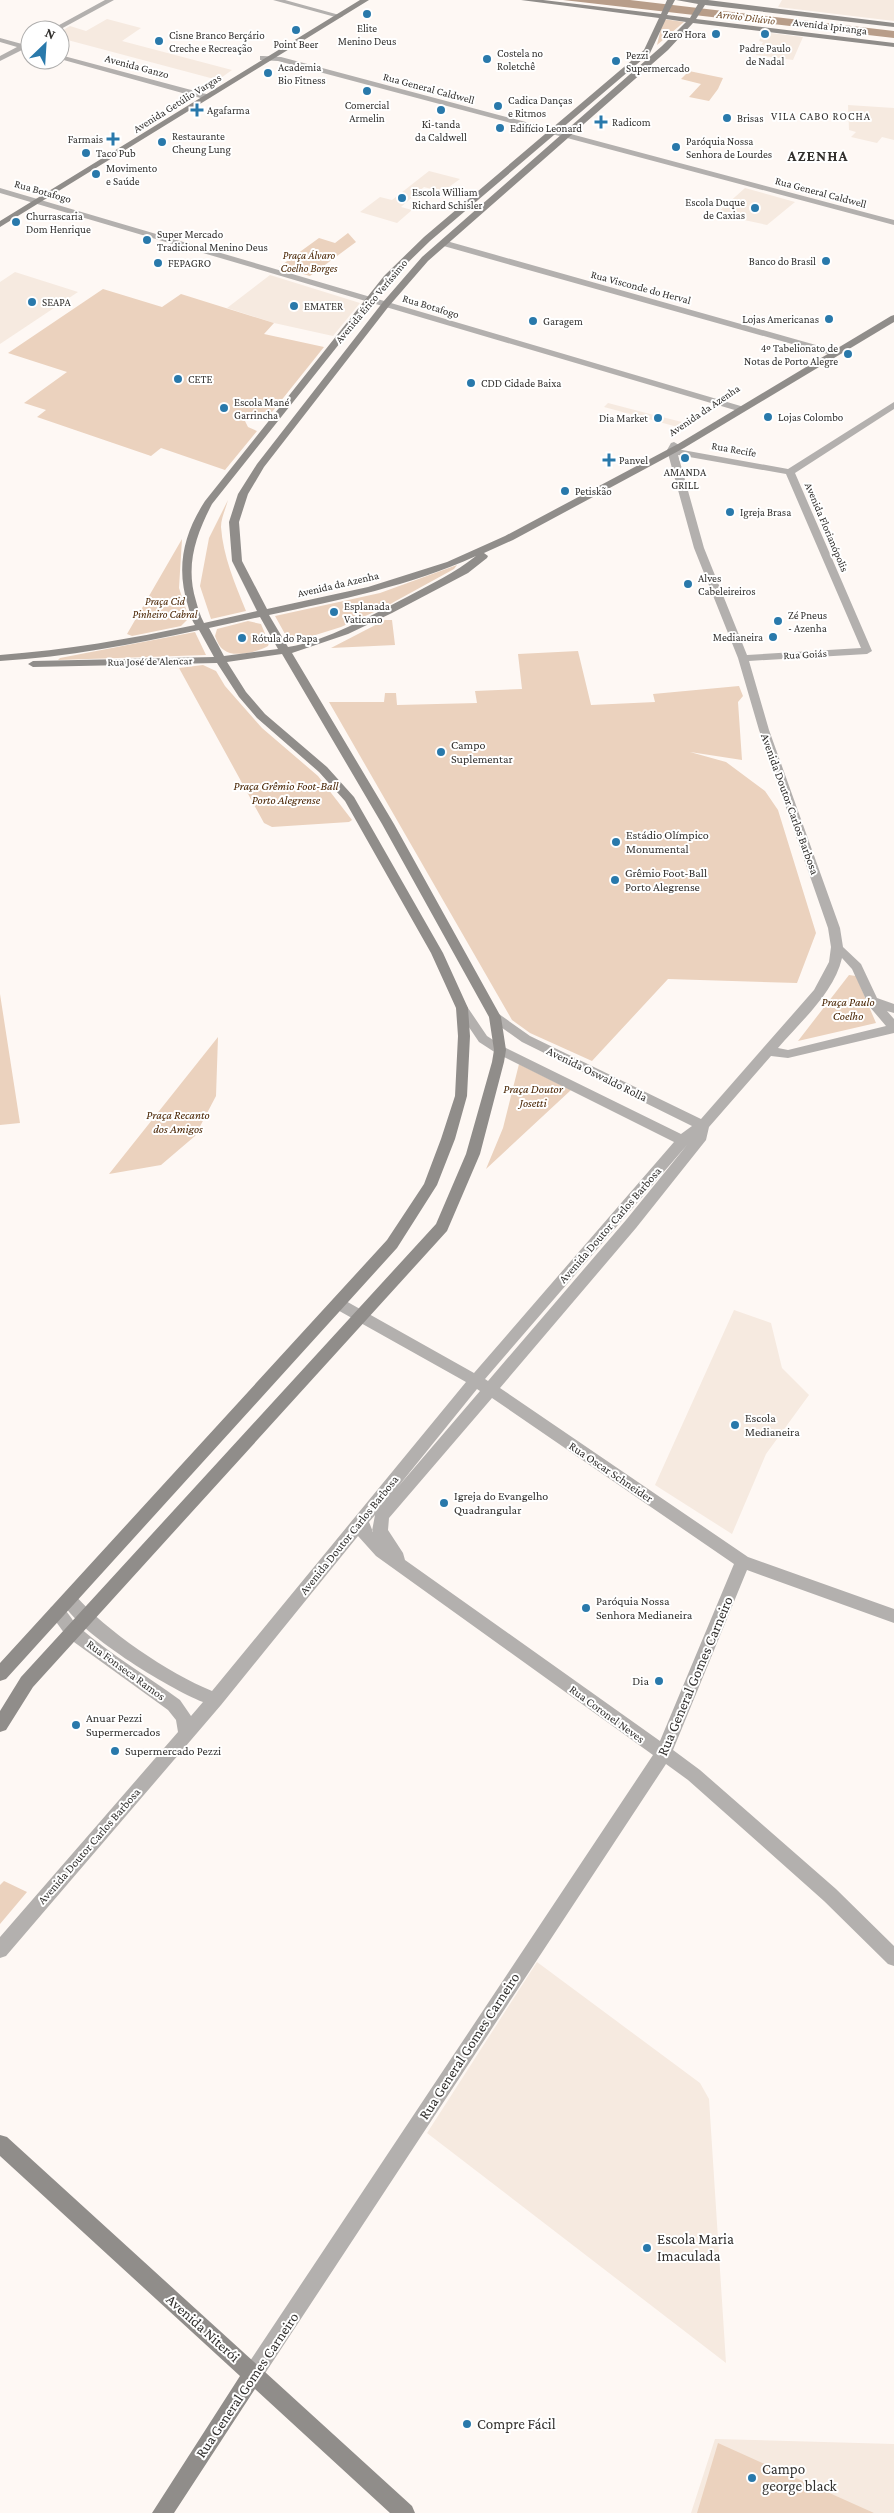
<svg xmlns="http://www.w3.org/2000/svg" width="894" height="2513" font-family="'Crimson Pro',serif">
<style>
.built{fill:#f6eae0}
.green{fill:#ebd2be}
.water{fill:#b89d89}
.lines{fill:none;stroke-linecap:round;stroke-linejoin:round}
.tertiary{fill:#b3b0ae;fill-rule:evenodd}
.secondary{fill:#908d8a;fill-rule:evenodd}
.poi-dot{fill:#2979ab;stroke:#fff;stroke-width:2}
.labels{text-anchor:middle;dominant-baseline:central;stroke-width:4;stroke-linejoin:round;paint-order:stroke}
.far-water-label{font-size:11px;font-style:italic;fill:#6b4421;stroke:#fff}
.far-street-label{font-size:11px;fill:#32302e;stroke:#fff}
.far-poi-label{font-size:11px;fill:#32302e;stroke:#fff;text-anchor:start}
.far-neighbourhood-label{font-size:11px;letter-spacing:1px;fill:#32302e;stroke:#fff}
.far-park-label{font-size:11px;font-style:italic;fill:#482300;stroke:#fff}
.poi-label{font-size:12px;fill:#32302e;stroke:#fff;text-anchor:start}
.park-label{font-size:12px;font-style:italic;fill:#482300;stroke:#fff}
.street-label{font-size:12px;fill:#32302e;stroke:#fff}
.far-district-label{font-size:15px;font-weight:bold;letter-spacing:1px;fill:#32302e;stroke:#fff}
.near-street-label{font-size:15px;fill:#32302e;stroke:#fff}
.near-poi-label{font-size:15px;fill:#32302e;stroke:#fff;text-anchor:start}
</style>
<rect width="100%" height="100%" fill="#fef8f4"/>
<path class="built" d="M 782,0 L 894,0 L 894,21 L 778,7 Z
M 107,19 L 141,28 L 122,41 L 232,70 L 218,80 L 60,38 L 60,32 L 70,26 L 86,31 Z
M 763,32 L 803,37 L 793,60 L 756,55 L 763,42 L 759,41 Z
M 848,105 L 894,108 L 894,140 L 882,137 L 877,143 L 851,137 L 856,132 L 849,130 Z
M 429,171 L 460,179 L 442,192 L 424,187 L 401,207 L 412,210 L 397,223 L 360,212 L 380,197 L 392,200 Z
M 745,188 L 795,202 L 767,225 L 716,214 Z
M 15,272 L 78,292 L 0,344 L 0,282 Z
M 270,275 L 360,303 L 333,336 L 274,323 L 227,308 Z
M 608,403 L 650,414 L 690,424 L 685,429 L 604,407 Z
M 734,1310 L 771,1323 L 782,1368 L 809,1395 L 766,1454 L 732,1534 L 655,1485 Z
M 537,1962 L 700,2083 L 709,2099 L 726,2363 L 427,2133 Z
M 715,2439 L 894,2444 L 894,2513 L 691,2513 Z"/>
<path class="green" d="M 663,19 L 684,22 L 657,45 Z
M 689,71 L 723,78 L 718,89 L 709,101 L 689,97 L 701,84 L 681,79 Z
M 348,233 L 356,242 L 310,276 L 279,267 L 319,238 L 335,243 Z
M 103,289 L 162,307 L 181,294 L 274,323 L 264,334 L 324,347 L 272,412 L 260,412 L 247,418 L 245,421 L 248,427 L 257,431 L 225,470 L 161,448 L 151,456 L 37,417 L 46,410 L 24,403 L 67,372 L 8,353 Z
M 228,500 C 226,508 221,518 221,527 C 223,556 235,584 246,611 L 211,619 L 200,586 L 209,538 Z
M 182,539 L 179,588 L 189,618 L 181,626 L 132,636 L 127,634 Z
M 457,565 L 454,569 L 383,608 L 341,627 L 290,643 L 275,616 L 380,593 Z
M 385,620 L 392,620 L 395,645 L 331,648 Z
M 248,621 L 261,624 L 269,643 L 268,646 C 258,652 233,658 224,650 C 219,647 217,641 215,636 L 217,629 Z
M 195,632 L 206,655 L 58,660 L 60,658 Z
M 578,651 L 591,705 L 655,702 L 653,694 L 739,686 L 743,696 L 738,702 L 742,760 L 690,752 L 726,762 L 765,791 L 778,810 L 816,933 L 797,983 L 668,979 L 592,1061 L 530,1033 L 512,1020 L 329,702 L 384,702 L 385,693 L 396,693 L 397,705 L 477,703 L 475,691 L 522,689 L 518,654 Z
M 203,665 L 216,671 L 225,686 L 262,728 L 318,776 L 352,820 L 349,822 L 272,827 L 264,823 L 179,668 Z
M 849,975 L 856,976 L 876,1023 L 798,1041 Z
M 0,994 L 20,1123 L 0,1125 Z
M 218,1037 L 216,1096 L 195,1136 L 161,1165 L 109,1174 Z
M 519,1064 L 571,1090 L 486,1169 L 503,1128 Z
M 4,1881 L 27,1892 L 0,1924 L 0,1885 Z
M 718,2443 L 874,2513 L 697,2513 Z"/>
<path class="water" d="M 563,0 L 630,0 L 894,31 L 894,38 Z"/>
<g class="lines">
<path class="tertiary" d="M 105,0 L 114,0 L 59,30 L 50,30 Z
M 273,0 L 285,0 L 343,16 L 339,18 Z
M 0,38 L 22,44 L 30,41 L 30,50 L 24,49 L 0,61 L 0,56 L 17,47 L 0,42 Z
M 60,55 L 210,95 L 211,97 L 204,99 L 60,59 Z
M 263,56 L 281,57 L 894,220 L 894,225 L 278,61 L 260,60 L 260,56 Z
M 0,188 L 744,407 L 746,409 L 738,411 L 0,193 Z
M 443,240 L 837,351 L 838,353 L 831,355 L 440,245 L 439,243 Z
M 894,402 L 894,409 L 795,473 L 872,651 L 867,654 L 749,661 L 769,730 L 840,928 L 843,947 L 861,964 L 877,998 L 894,1004 L 894,1013 L 887,1011 L 894,1019 L 894,1033 L 788,1058 L 771,1056 L 709,1127 L 706,1140 L 636,1228 L 500,1388 L 748,1557 L 894,1609 L 894,1623 L 747,1570 L 673,1750 L 700,1770 L 836,1889 L 894,1946 L 894,1966 L 888,1964 L 824,1901 L 688,1780 L 666,1764 L 260,2381 L 253,2384 L 246,2381 L 243,2374 L 246,2367 L 653,1755 L 376,1556 L 358,1536 L 221,1705 L 6,1956 L 0,1958 L 0,1937 L 178,1732 L 176,1720 L 168,1710 L 67,1637 L 49,1612 L 51,1607 C 66,1602 70,1620 80,1628 C 110,1654 147,1676 180,1700 L 191,1716 L 203,1702 C 169,1689 76,1632 61,1600 L 63,1595 L 69,1593 L 75,1595 C 106,1631 168,1673 212,1691 L 466,1382 L 334,1308 L 332,1304 L 334,1300 L 344,1300 L 474,1373 L 674,1142 L 496,1053 L 479,1042 L 456,1008 L 458,1005 L 466,1005 L 487,1036 L 504,1047 L 681,1134 L 692,1126 L 522,1042 L 491,1020 L 489,1017 L 491,1014 L 499,1014 L 530,1036 L 701,1119 L 814,990 L 829,962 L 831,947 L 828,928 L 759,730 L 738,658 L 694,548 L 667,450 L 671,443 L 674,442 L 679,445 L 677,449 L 788,469 ZM 678,455 L 786,474 L 861,648 L 747,655 L 704,548 ZM 842,958 L 852,969 L 869,1006 L 886,1026 L 788,1050 L 778,1048 C 800,1022 834,993 842,958 ZM 687,1145 L 626,1220 L 488,1381 L 485,1379 ZM 477,1389 L 480,1391 L 397,1488 ZM 492,1398 L 734,1564 L 660,1741 L 405,1560 L 403,1553 L 388,1530 L 389,1518 ZM 375,1515 L 372,1531 L 373,1532 L 369,1522 Z"/>
<path class="secondary" d="M 360,0 L 369,0 L 0,227 L 0,221 Z
M 521,0 L 543,0 L 661,14 L 667,0 L 675,0 L 667,15 L 690,18 L 698,4 L 676,0 L 708,0 L 894,23 L 894,27 L 705,5 L 696,19 L 894,43 L 894,47 L 693,23 L 668,50 L 428,261 L 389,306 L 264,467 L 248,494 L 239,522 L 242,561 L 267,609 L 368,587 L 447,562 L 505,536 L 678,444 L 891,316 L 894,315 L 894,322 L 684,448 L 513,540 L 484,553 L 488,556 L 487,558 L 468,573 L 392,613 L 348,634 L 292,653 L 394,824 L 501,1017 L 506,1050 L 504,1062 L 480,1154 L 447,1231 L 33,1687 L 6,1730 L 0,1732 L 0,1711 L 21,1677 L 436,1224 L 466,1154 L 492,1062 L 494,1050 L 489,1017 L 382,824 L 282,654 L 227,662 L 246,692 L 265,714 L 327,767 L 354,797 L 443,953 L 468,1008 L 470,1036 L 467,1096 L 455,1139 L 437,1185 L 397,1248 L 6,1679 L 0,1681 L 0,1663 L 387,1240 L 424,1184 L 441,1139 L 455,1096 L 458,1036 L 456,1008 L 431,953 L 345,801 L 319,772 L 257,718 L 239,697 L 217,663 L 33,667 L 28,664 L 33,661 L 214,657 L 199,630 C 133,644 68,657 0,661 L 0,655 C 66,650 130,639 195,625 C 191,619 190,613 188,606 C 176,568 183,535 205,501 L 384,276 L 424,237 L 644,50 L 659,18 ZM 666,19 L 686,22 L 662,46 L 422,257 L 383,302 L 257,464 L 238,494 L 229,522 L 232,561 L 257,611 L 204,623 C 200,616 198,608 196,601 C 185,565 196,535 212,504 L 390,280 L 430,241 L 650,53 ZM 476,556 C 455,573 431,584 407,597 C 374,614 325,642 288,647 L 269,615 C 339,600 410,586 476,556 ZM 260,617 L 278,649 L 224,656 L 209,628 Z
M 0,2135 L 7,2137 L 412,2506 L 415,2513 L 390,2513 L 255,2389 L 174,2513 L 152,2513 L 240,2376 L 0,2156 Z"/>
</g>
<g class="poi-dot">
<circle cx="367" cy="14" r="5"/>
<circle cx="296" cy="30" r="5"/>
<circle cx="716" cy="34" r="5"/>
<circle cx="765" cy="34" r="5"/>
<circle cx="159" cy="41" r="5"/>
<circle cx="487" cy="59" r="5"/>
<circle cx="616" cy="61" r="5"/>
<circle cx="268" cy="73" r="5"/>
<circle cx="367" cy="91" r="5"/>
<circle cx="498" cy="106" r="5"/>
<path d="M194.5 102.5h5v5h5v5h-5v5h-5v-5h-5v-5h5z"/>
<circle cx="441" cy="110" r="5"/>
<circle cx="727" cy="118" r="5"/>
<path d="M598.5 114.5h5v5h5v5h-5v5h-5v-5h-5v-5h5z"/>
<circle cx="500" cy="128" r="5"/>
<path d="M110.5 131.5h5v5h5v5h-5v5h-5v-5h-5v-5h5z"/>
<circle cx="162" cy="142" r="5"/>
<circle cx="676" cy="147" r="5"/>
<circle cx="86" cy="153" r="5"/>
<circle cx="96" cy="174" r="5"/>
<circle cx="402" cy="198" r="5"/>
<circle cx="755" cy="208" r="5"/>
<circle cx="16" cy="222" r="5"/>
<circle cx="147" cy="240" r="5"/>
<circle cx="826" cy="261" r="5"/>
<circle cx="158" cy="263" r="5"/>
<circle cx="32" cy="302" r="5"/>
<circle cx="294" cy="306" r="5"/>
<circle cx="829" cy="319" r="5"/>
<circle cx="533" cy="321" r="5"/>
<circle cx="848" cy="354" r="5"/>
<circle cx="178" cy="379" r="5"/>
<circle cx="471" cy="383" r="5"/>
<circle cx="224" cy="408" r="5"/>
<circle cx="768" cy="417" r="5"/>
<circle cx="658" cy="418" r="5"/>
<circle cx="685" cy="458" r="5"/>
<path d="M606.5 452.5h5v5h5v5h-5v5h-5v-5h-5v-5h5z"/>
<circle cx="565" cy="491" r="5"/>
<circle cx="730" cy="512" r="5"/>
<circle cx="688" cy="584" r="5"/>
<circle cx="334" cy="612" r="5"/>
<circle cx="778" cy="621" r="5"/>
<circle cx="773" cy="637" r="5"/>
<circle cx="242" cy="638" r="5"/>
<circle cx="441" cy="752" r="5"/>
<circle cx="616" cy="842" r="5"/>
<circle cx="615" cy="880" r="5"/>
<circle cx="735" cy="1425" r="5"/>
<circle cx="444" cy="1503" r="5"/>
<circle cx="586" cy="1608" r="5"/>
<circle cx="659" cy="1681" r="5"/>
<circle cx="76" cy="1725" r="5"/>
<circle cx="115" cy="1751" r="5"/>
<circle cx="647" cy="2248" r="5"/>
<circle cx="467" cy="2424" r="5"/>
<circle cx="752" cy="2478" r="5"/>
</g>
<g class="labels">
<g class="far-water-label">
<text transform="translate(746 17) rotate(7)">Arroio Dilúvio</text>
</g>
<g class="far-street-label">
<text transform="translate(830 26) rotate(7)">Avenida Ipiranga</text>
<text transform="translate(137 66) rotate(15)">Avenida Ganzo</text>
<text transform="translate(429 88) rotate(15)">Rua General Caldwell</text>
<text transform="translate(177 103) rotate(-32)">Avenida Getúlio Vargas</text>
<text transform="translate(43 191) rotate(16)">Rua Botafogo</text>
<text transform="translate(821 192) rotate(15)">Rua General Caldwell</text>
<text transform="translate(641 287) rotate(15)">Rua Visconde do Herval</text>
<text transform="translate(371 301) rotate(-50)">Avenida Érico Veríssimo</text>
<text transform="translate(431 306) rotate(17)">Rua Botafogo</text>
<text transform="translate(704 410) rotate(-34)">Avenida da Azenha</text>
<text transform="translate(734 449) rotate(10)">Rua Recife</text>
<text transform="translate(827 527) rotate(67)">Avenida Florianópolis</text>
<text transform="translate(338 584) rotate(-13)">Avenida da Azenha</text>
<text transform="translate(805 654) rotate(-3)">Rua Goiás</text>
<text transform="translate(150 661) rotate(-1)">Rua José de Alencar</text>
</g>
<g class="far-poi-label">
<text x="367" y="28" text-anchor="middle">Elite<tspan x="367" dy="13">Menino Deus</tspan></text>
<text x="706" y="34" text-anchor="end">Zero Hora</text>
<text x="169" y="35">Cisne Branco Berçário<tspan x="169" dy="13">Creche e Recreação</tspan></text>
<text x="296" y="44" text-anchor="middle">Point Beer</text>
<text x="765" y="48" text-anchor="middle">Padre Paulo<tspan x="765" dy="13">de Nadal</tspan></text>
<text x="497" y="53">Costela no<tspan x="497" dy="13">Roletchê</tspan></text>
<text x="626" y="55">Pezzi<tspan x="626" dy="13">Supermercado</tspan></text>
<text x="278" y="67">Academia<tspan x="278" dy="13">Bio Fitness</tspan></text>
<text x="508" y="100">Cadica Danças<tspan x="508" dy="13">e Ritmos</tspan></text>
<text x="367" y="105" text-anchor="middle">Comercial<tspan x="367" dy="13">Armelin</tspan></text>
<text x="207" y="110">Agafarma</text>
<text x="737" y="118">Brisas</text>
<text x="612" y="122">Radicom</text>
<text x="441" y="124" text-anchor="middle">Ki-tanda<tspan x="441" dy="13">da Caldwell</tspan></text>
<text x="510" y="128">Edifício Leonard</text>
<text x="172" y="136">Restaurante<tspan x="172" dy="13">Cheung Lung</tspan></text>
<text x="103" y="139" text-anchor="end">Farmais</text>
<text x="686" y="141">Paróquia Nossa<tspan x="686" dy="13">Senhora de Lourdes</tspan></text>
<text x="96" y="153">Taco Pub</text>
<text x="106" y="168">Movimento<tspan x="106" dy="13">e Saúde</tspan></text>
<text x="412" y="192">Escola William<tspan x="412" dy="13">Richard Schisler</tspan></text>
<text x="745" y="202" text-anchor="end">Escola Duque<tspan x="745" dy="13">de Caxias</tspan></text>
<text x="26" y="216">Churrascaria<tspan x="26" dy="13">Dom Henrique</tspan></text>
<text x="157" y="234">Super Mercado<tspan x="157" dy="13">Tradicional Menino Deus</tspan></text>
<text x="816" y="261" text-anchor="end">Banco do Brasil</text>
<text x="168" y="263">FEPAGRO</text>
<text x="42" y="302">SEAPA</text>
<text x="304" y="306">EMATER</text>
<text x="819" y="319" text-anchor="end">Lojas Americanas</text>
<text x="543" y="321">Garagem</text>
<text x="838" y="348" text-anchor="end">4º Tabelionato de<tspan x="838" dy="13">Notas de Porto Alegre</tspan></text>
<text x="188" y="379">CETE</text>
<text x="481" y="383">CDD Cidade Baixa</text>
<text x="234" y="402">Escola Mané<tspan x="234" dy="13">Garrincha</tspan></text>
<text x="778" y="417">Lojas Colombo</text>
<text x="648" y="418" text-anchor="end">Dia Market</text>
<text x="619" y="460">Panvel</text>
<text x="685" y="472" text-anchor="middle">AMANDA<tspan x="685" dy="13">GRILL</tspan></text>
<text x="575" y="491">Petiskão</text>
<text x="740" y="512">Igreja Brasa</text>
<text x="698" y="578">Alves<tspan x="698" dy="13">Cabeleireiros</tspan></text>
<text x="344" y="606">Esplanada<tspan x="344" dy="13">Vaticano</tspan></text>
<text x="788" y="615">Zé Pneus<tspan x="788" dy="13">- Azenha</tspan></text>
<text x="763" y="637" text-anchor="end">Medianeira</text>
<text x="252" y="638">Rótula do Papa</text>
</g>
<g class="far-neighbourhood-label">
<text x="821" y="116">VILA CABO ROCHA</text>
</g>
<g class="far-park-label">
<text x="309" y="255">Praça Álvaro<tspan x="309" dy="13">Coelho Borges</tspan></text>
<text x="165" y="601">Praça Cid<tspan x="165" dy="13">Pinheiro Cabral</tspan></text>
</g>
<g class="poi-label">
<text x="451" y="745">Campo<tspan x="451" dy="14">Suplementar</tspan></text>
<text x="626" y="835">Estádio Olímpico<tspan x="626" dy="14">Monumental</tspan></text>
<text x="625" y="873">Grêmio Foot-Ball<tspan x="625" dy="14">Porto Alegrense</tspan></text>
<text x="745" y="1418">Escola<tspan x="745" dy="14">Medianeira</tspan></text>
<text x="454" y="1496">Igreja do Evangelho<tspan x="454" dy="14">Quadrangular</tspan></text>
<text x="596" y="1601">Paróquia Nossa<tspan x="596" dy="14">Senhora Medianeira</tspan></text>
<text x="649" y="1681" text-anchor="end">Dia</text>
<text x="86" y="1718">Anuar Pezzi<tspan x="86" dy="14">Supermercados</tspan></text>
<text x="125" y="1751">Supermercado Pezzi</text>
</g>
<g class="park-label">
<text x="286" y="786">Praça Grêmio Foot-Ball<tspan x="286" dy="14">Porto Alegrense</tspan></text>
<text x="848" y="1002">Praça Paulo<tspan x="848" dy="14">Coelho</tspan></text>
<text x="533" y="1089">Praça Doutor<tspan x="533" dy="14">Josetti</tspan></text>
<text x="178" y="1115">Praça Recanto<tspan x="178" dy="14">dos Amigos</tspan></text>
</g>
<g class="street-label">
<text transform="translate(790 804) rotate(70)">Avenida Doutor Carlos Barbosa</text>
<text transform="translate(597 1074) rotate(26)">Avenida Oswaldo Rolla</text>
<text transform="translate(610 1225) rotate(-49)">Avenida Doutor Carlos Barbosa</text>
<text transform="translate(611 1472) rotate(34)">Rua Oscar Schneider</text>
<text transform="translate(349 1535) rotate(-51)">Avenida Doutor Carlos Barbosa</text>
<text transform="translate(126 1670) rotate(36)">Rua Fonseca Ramos</text>
<text transform="translate(607 1714) rotate(36)">Rua Coronel Neves</text>
<text transform="translate(89 1846) rotate(-49)">Avenida Doutor Carlos Barbosa</text>
</g>
<g class="far-district-label">
<text x="818" y="156">AZENHA</text>
</g>
<g class="near-street-label">
<text transform="translate(695 1676) rotate(-67)">Rua General Gomes Carneiro</text>
<text transform="translate(469 2046) rotate(-57)">Rua General Gomes Carneiro</text>
<text transform="translate(203 2328) rotate(42)">Avenida Niterói</text>
<text transform="translate(247 2385) rotate(-56)">Rua General Gomes Carneiro</text>
</g>
<g class="near-poi-label">
<text x="657" y="2239">Escola Maria<tspan x="657" dy="17">Imaculada</tspan></text>
<text x="477" y="2424">Compre Fácil</text>
<text x="762" y="2469">Campo<tspan x="762" dy="17">george black</tspan></text>
</g>
</g>
<g transform="translate(45 45) rotate(25)"><circle r="24" fill="#ffffff" stroke="#adacab"/>
<path d="M0-4L9 19L0 12L-9 19Z" fill="#2979ab"/>
<text y="-8" font-size="14" font-weight="bold" text-anchor="middle" fill="#32302e">N</text>
</g>
</svg>
